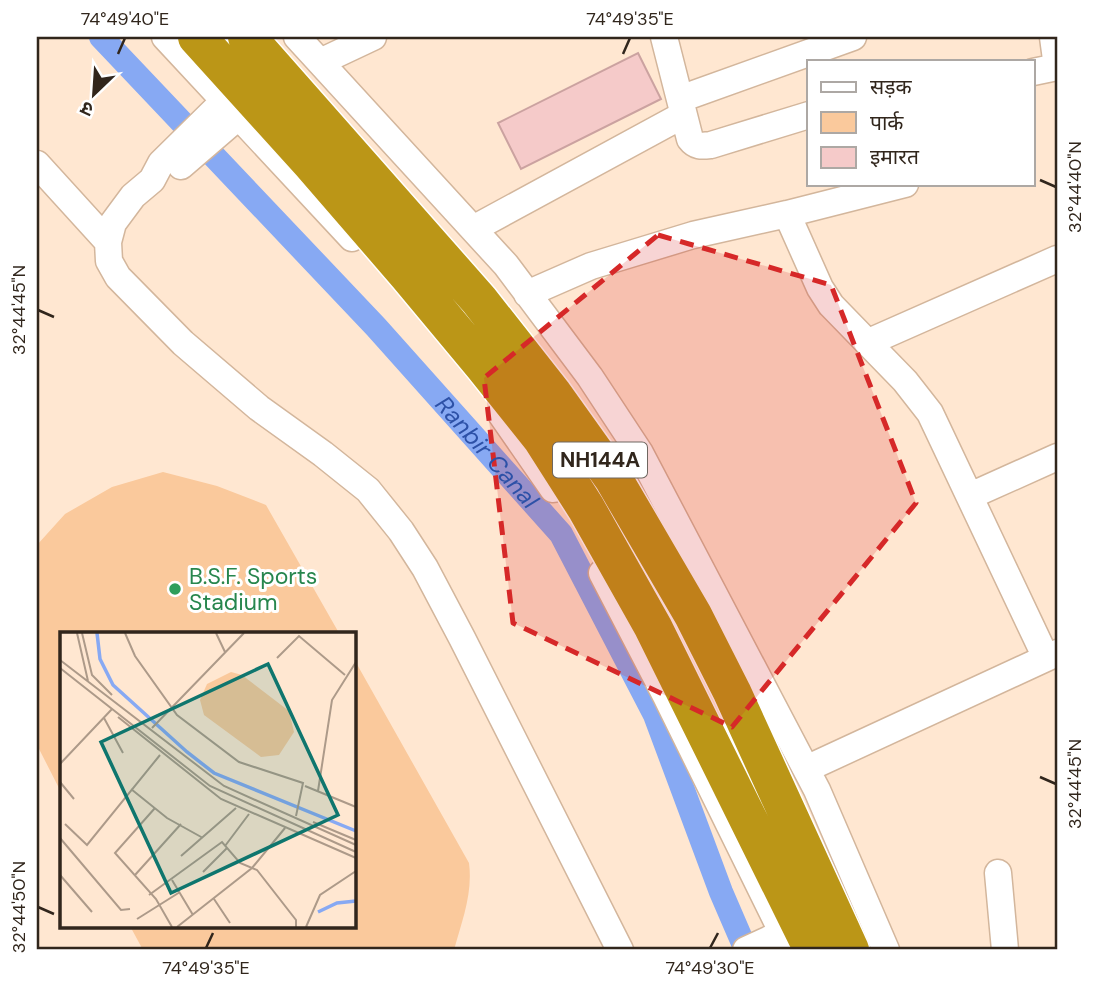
<svg xmlns="http://www.w3.org/2000/svg" width="1094" height="987" font-family="'DM Sans','Noto Sans Devanagari',sans-serif">
<style>
.green{fill:#fac99c}
.lines{fill:none;stroke-linecap:round;stroke-linejoin:round}
.canal{stroke:#87a9f3;stroke-width:24}
.building{fill:#f5cac9;stroke:#cba2a0;stroke-width:2}
.minor-casing{stroke:#d3b69c;stroke-width:29}
.highway-casing{stroke:#fff;stroke-width:41}
.minor{stroke:#fff;stroke-width:26}
.highway{stroke:#bb9617;stroke-width:38}
.marked{fill:#d62828;fill-opacity:0.2;stroke:#d62828;stroke-width:5;stroke-dasharray:14 9;stroke-linejoin:round}
.ticks{fill:none;stroke:#31261c;stroke-width:2.5}
.leisure-dot{fill:#2e9e5b;stroke:#fff;stroke-width:2.5}
.labels{text-anchor:middle;dominant-baseline:central;stroke-width:6;stroke-linejoin:round;paint-order:stroke}
.shield{fill:#fff;stroke:#6f6760;stroke-width:2}
.shield-label{font-size:21px;font-weight:bold;fill:#31261c}
.leisure-label{font-size:23px;fill:#27864d;stroke:#fff;text-anchor:start}
.water-label{font-size:24px;font-style:italic;fill:#2d51a7;stroke:#fff}
.inset-river{fill:none;stroke:#87a9f3;stroke-width:3.5}
.inset-road{fill:none;stroke:#ad9a89;stroke-width:2}
.view{fill:#0f766e;fill-opacity:0.15;stroke:#0f766e;stroke-width:3.5}
.inset-edge{fill:none;stroke:#31261c;stroke-width:3.5}
.neatline{fill:none;stroke:#31261c;stroke-width:2.5}
.ticks-label{font-size:18px;text-anchor:middle;fill:#31261c}
</style>
<rect width="100%" height="100%" fill="#ffe7d1"/>
<path class="green" d="M 163,472 L 217,486 L 266,505 L 339,633 L 61,634 L 61,792 L 37,745 L 37,545 L 65,514 L 112,487 Z
M 354,659 L 469,863 C 473,893 462,921 454,950 L 143,950 L 130,926 L 354,926 Z"/>
<g class="lines">
<path class="canal" id="s1" d="M 101,37 L 376,327 L 561,534 L 655,715 L 721,892 L 746,950"/>
</g>
<path class="building" d="M 638,53 L 661,99 L 521,169 L 498,123 Z"/>
<g class="lines">
<defs>
<path id="minor" d="M 165,37 L 352,238
M 297,37 L 506,265 L 590,377 L 640,453 L 817,790 L 886,950
M 664,37 L 690,139 C 696,147 702,146 711,145 L 809,115
M 1053,37 L 1057,67
M 320,62 L 373,37
M 1033,72 L 1057,67
M 680,99 L 853,37
M 224,101 L 161,163 L 152,180 L 133,196 L 113,223 L 108,242 L 109,261 L 118,277 L 183,343 L 259,408 L 323,454 L 368,490 L 401,531 L 425,568 L 462,638 L 620,950
M 37,164 L 108,242
M 181,166 L 238,117
M 787,214 L 820,288 L 831,305 L 905,381 L 930,413 L 1046,658
M 473,229 L 683,115
M 527,294 L 591,266 L 693,235 L 787,214 L 905,184
M 869,342 L 1057,259
M 501,414 L 553,489
M 970,496 L 1057,457
M 602,573 L 666,696 L 791,950
M 806,769 L 1057,653
M 998,873 L 1005,950
M 746,950 L 783,933"/>
<path id="highway" d="M 197,37 L 312,164 L 408,275 L 483,365 L 542,439 L 586,508 L 653,627 L 813,950
M 247,37 L 479,300 L 553,394 L 613,478 L 693,615 L 732,692 L 850,950"/>
</defs>
<use href="#minor" class="minor-casing"/>
<use href="#highway" class="highway-casing"/>
<use href="#minor" class="minor"/>
<use href="#highway" class="highway"/>
</g>
<path class="marked" d="M 658,235 L 831,285 L 916,503 L 732,727 L 513,623 L 484,378 Z"/>
<path class="ticks" d="M 118,54 L 125,38M 623,54 L 630,38M 1040,180 L 1056,187M 38,310 L 54,317M 1040,777 L 1056,784M 38,907 L 54,914M 206,948 L 213,933M 710,948 L 718,933"/>
<circle class="leisure-dot" cx="175" cy="589" r="7"/>
<g class="labels">
<rect class="shield" x="553" y="442.5" width="94" height="35" rx="5"/>
<g class="shield-label">
<text x="600" y="460">NH144A</text>
</g>
<g class="leisure-label">
<text x="189" y="576">B.S.F. Sports<tspan x="189" dy="26">Stadium</tspan></text>
</g>
<g class="water-label">
<text stroke="none"><textPath href="#s1" startOffset="567">Ranbir Canal</textPath></text>
</g>
</g>
<g transform="translate(60 632)">
<rect width="296" height="296" fill="#ffe7d1"/>
<path d="M 171,40 L 182,43 L 229,79 L 234,100 L 219,123 L 201,125 L 144,83 L 140,68 L 147,52 Z" fill="#fac99c"/>
<path class="inset-river" d="M 37,1 L 40,27 L 53,53 L 127,120 L 154,141 L 296,199M 258,280 L 277,271 L 296,269"/>
<path class="inset-road" d="M 17,1 L 28,49M 22,1 L 32,43 L 52,63M 65,1 L 75,24 L 117,83 L 179,130 L 243,151 L 236,184M 156,1 L 165,20M 217,26 L 239,4 L 285,43M 0,28 L 164,154 L 296,213M 0,36 L 150,154 L 296,220M 58,85 L 161,167 L 296,226M 44,86 L 63,121M 92,96 L 184,1M 0,132 L 52,77M 0,150 L 14,167M 245,154 L 296,175M 71,157 L 107,186 L 143,206M 258,159 L 272,68 L 296,30M 95,176 L 55,221 L 96,267 L 112,295M 253,190 L 296,208M 5,192 L 27,213 L 100,123M 0,206 L 61,278 L 70,277M 165,214 L 189,182M 121,224 L 176,176M 143,240 L 167,216M 0,243 L 32,280M 75,243 L 121,192M 112,248 L 133,283M 89,263 L 162,210 L 180,231 L 197,238 L 236,288 L 236,295M 154,267 L 170,291M 77,287 L 120,260M 117,295 L 192,236 L 225,196M 246,295 L 260,263 L 296,239"/>
<path class="view" d="M 208,32 L 278,183 L 111,261 L 41,110 Z"/>
<rect width="296" height="296" class="inset-edge"/>
</g>
<rect width="1094" height="987" fill="none" stroke="#ffffff" stroke-width="77"/>
<rect x="807" y="60" width="228" height="126" fill="#ffffff" stroke="#ada8a4" stroke-width="2"/>
<rect x="821" y="82" width="35" height="10" fill="#ffffff" stroke="#ada8a4" stroke-width="2"/>
<text x="870" y="94" font-size="21" fill="#31261c">सड़क</text>
<rect x="821" y="112" width="35" height="21" fill="#fac99c" stroke="#ada8a4" stroke-width="2"/>
<text x="870" y="130" font-size="21" fill="#31261c">पार्क</text>
<rect x="821" y="147" width="35" height="21" fill="#f5cac9" stroke="#ada8a4" stroke-width="2"/>
<text x="870" y="164" font-size="21" fill="#31261c">इमारत</text>
<g transform="translate(94 94) rotate(205)" stroke="#ffffff" stroke-width="5" paint-order="stroke">
<path d="M0-5L12 26L0 18L-12 26Z" fill="#31261c"/>
<text y="-10" font-size="19" font-weight="bold" text-anchor="middle" fill="#31261c">उ</text>
</g>
<rect x="38" y="38" width="1018" height="910" class="neatline"/>
<g class="ticks-label">
<text x="125" y="25">74°49'40"E</text>
<text x="630" y="25">74°49'35"E</text>
<text transform="translate(1075 187) rotate(-90)" y="6">32°44'40"N</text>
<text transform="translate(19 310) rotate(-90)" y="6">32°44'45"N</text>
<text transform="translate(1075 784) rotate(-90)" y="6">32°44'45"N</text>
<text transform="translate(19 907) rotate(-90)" y="6">32°44'50"N</text>
<text x="206" y="974">74°49'35"E</text>
<text x="710" y="974">74°49'30"E</text>
</g>
</svg>
